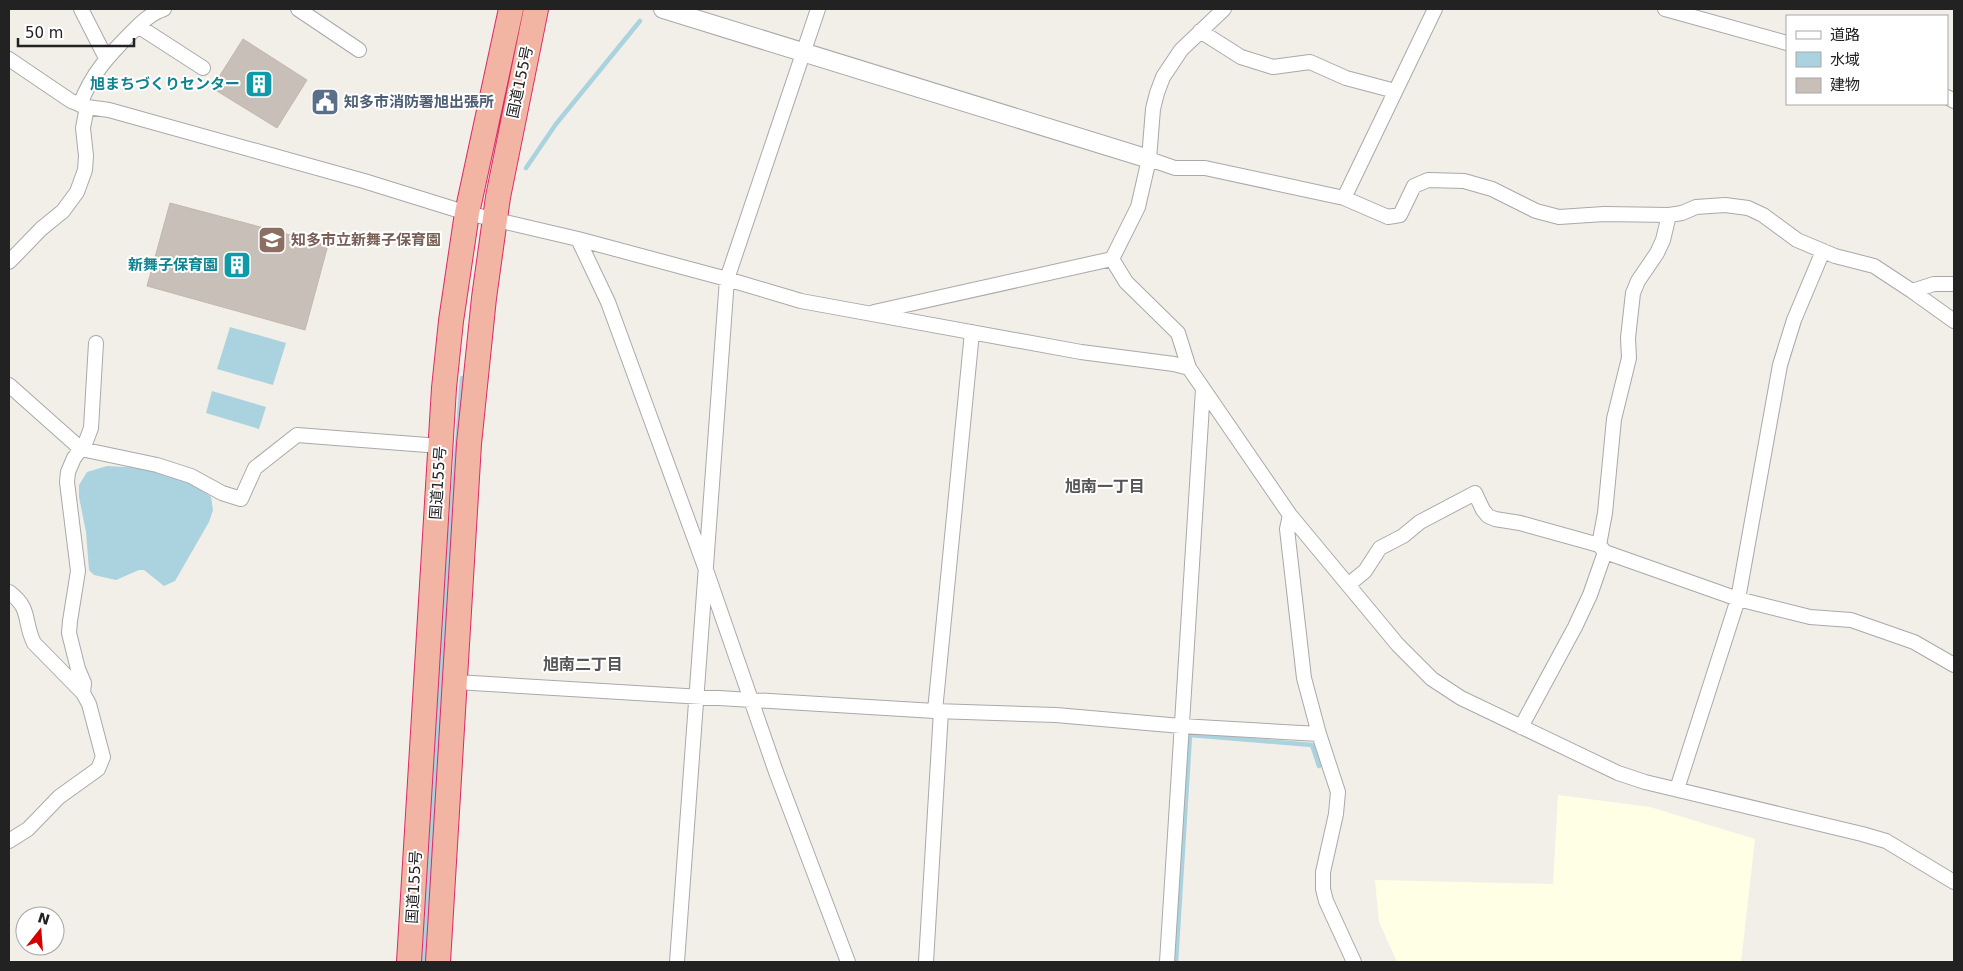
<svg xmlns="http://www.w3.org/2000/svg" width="1963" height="971" font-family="'DejaVu Sans','Noto Sans JP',sans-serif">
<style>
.education{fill:#ffffe5}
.water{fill:#aad3df}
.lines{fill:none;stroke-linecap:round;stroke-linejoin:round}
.stream{stroke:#aad3df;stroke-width:4.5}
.building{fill:#c7bfb8;stroke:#c4b6ab}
.minor-casing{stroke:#a9a9a9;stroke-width:16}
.tertiary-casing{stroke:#a9a9a9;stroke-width:20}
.trunk-casing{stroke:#dc2a67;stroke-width:26}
.minor{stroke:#fff;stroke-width:14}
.tertiary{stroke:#fff;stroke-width:18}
.trunk{stroke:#f2b4a3;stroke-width:24}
.labels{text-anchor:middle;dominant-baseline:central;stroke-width:4;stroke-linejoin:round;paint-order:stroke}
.street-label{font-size:15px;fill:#222;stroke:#fff}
.culture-label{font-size:15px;font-weight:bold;fill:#0d838f;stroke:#fff;text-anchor:end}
.service-label{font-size:15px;font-weight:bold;fill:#4e5e75;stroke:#fff;text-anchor:start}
.education-label{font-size:15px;font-weight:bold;fill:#785e54;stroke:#fff;text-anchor:start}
.neighbourhood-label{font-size:16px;font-weight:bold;fill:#555;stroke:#fff}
</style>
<rect width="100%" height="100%" fill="#f2efe9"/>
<path class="education" d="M 1558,795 L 1650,807 L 1755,839 L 1741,962 L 1397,962 L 1379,922 L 1375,880 L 1553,884 Z"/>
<path class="water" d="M 230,327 L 286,343 L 273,385 L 217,369 Z
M 212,391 L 266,407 L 259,429 L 206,413 Z
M 107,466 L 144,468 L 196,485 L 211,497 L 213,510 L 209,522 L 175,581 L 164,586 L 144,570 L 139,570 L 116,580 L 94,575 L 89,570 L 86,532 L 79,497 L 79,485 L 87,472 Z"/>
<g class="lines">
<path class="stream" d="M 526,168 L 556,124 L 640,21
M 424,962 L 446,586 L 462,378
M 1176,962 L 1190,735 L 1312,745 L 1319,766"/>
</g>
<path class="building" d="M 243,39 L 307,80 L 277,128 L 212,88 Z
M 170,203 L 328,245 L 305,330 L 147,286 Z"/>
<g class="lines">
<defs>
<path id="minor" d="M 81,9 L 106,58
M 298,9 L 359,50
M 1665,9 L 1787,43
M 138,26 L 203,68
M 1200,31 L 1241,57 L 1273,67 L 1310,62 L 1346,78 L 1395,91
M 9,59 L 71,101 L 87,107 L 109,110 L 364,181 L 467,213 L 578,239 L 727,279 L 801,301 L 1081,352 L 1174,364 L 1189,368
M 1947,97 L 1954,101
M 80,105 C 91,74 110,54 132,32 C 141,23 151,13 164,9
M 1149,159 L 1175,168 L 1205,168 L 1344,198 L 1388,217 L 1400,215 L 1414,186 L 1428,180 L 1464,181 L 1492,189 L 1536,211 L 1559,217 L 1604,214 L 1669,215 L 1682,213 L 1696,207 L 1725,205 L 1748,208 L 1763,215 L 1797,240 L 1835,256 L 1874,266 L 1912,291 L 1954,321
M 1344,198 L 1435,9
M 1669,215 L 1663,240 L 1657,253 L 1638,281 L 1633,293 L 1628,338 L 1629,358 L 1614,419 L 1605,513 L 1599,545 L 1605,552 L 1738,599 L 1810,617 L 1851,620 L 1914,642 L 1954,665
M 578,239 L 608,302 L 705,567 L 776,772 L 848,962
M 1112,259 L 1126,282 L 1178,333 L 1189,368 L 1290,515 L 1398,645 L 1432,679 L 1461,698 L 1618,773 L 1645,782 L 1862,834 L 1886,841 L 1954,882
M 1112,259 L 1138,207 L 1149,159 L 1153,109 L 1157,93 L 1163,77 L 1181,50 L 1224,9
M 9,262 L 41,229 L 63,211 L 77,192 L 85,170 L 86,156 L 83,128 L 87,107
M 1912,291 L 1934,284 L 1954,284
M 874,312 L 1112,259
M 9,385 L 81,449 L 157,465 L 191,476 L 222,493 L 241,499 L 255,468 L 297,435 L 440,446
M 1290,515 L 1287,529 L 1304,678 L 1319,734 L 1338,792 L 1336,814 L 1323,872 L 1323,889 L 1326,901 L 1354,962
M 1348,585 L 1365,571 L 1380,548 L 1403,536 L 1420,522 L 1475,493 L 1483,510 L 1488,516 L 1495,519 L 1520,523 L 1599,545
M 9,592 C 32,609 23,621 34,643 L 83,693 L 89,704 L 103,757 L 98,769 L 59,797 L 28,829 L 9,841
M 456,682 L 935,711 L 1056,715 L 1181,726 L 1319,734
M 83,693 L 84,683 L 78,669 L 69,633 L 70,621 L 78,571 L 67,482 L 68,472 L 74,458 L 85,444 L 91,428 L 96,343
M 935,711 L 972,332
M 1521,727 L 1575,627 L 1590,595 L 1605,552
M 1677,789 L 1738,599 L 1780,365 L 1794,320 L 1823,251
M 677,962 L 727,279 L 818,9
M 926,962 L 941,711
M 1167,962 L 1203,389"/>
<path id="tertiary" d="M 663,9 L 1149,159"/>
<path id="trunk" d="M 409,962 L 444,388 L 451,321 L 467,213 L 511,9
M 438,962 L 469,444 L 484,298 L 498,197 L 536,9"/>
</defs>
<use href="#minor" class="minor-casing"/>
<use href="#tertiary" class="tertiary-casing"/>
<use href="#trunk" class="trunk-casing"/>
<use href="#minor" class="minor"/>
<use href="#tertiary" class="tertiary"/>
<use href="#trunk" class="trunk"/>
</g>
<defs>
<symbol id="building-square" viewBox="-11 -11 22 22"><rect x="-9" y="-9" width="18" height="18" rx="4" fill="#0f9aa8" stroke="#fff"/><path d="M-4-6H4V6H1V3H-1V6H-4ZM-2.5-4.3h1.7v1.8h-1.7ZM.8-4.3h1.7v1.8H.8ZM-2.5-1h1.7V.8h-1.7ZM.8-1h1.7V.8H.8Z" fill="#fff"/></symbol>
<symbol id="civic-square" viewBox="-11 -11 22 22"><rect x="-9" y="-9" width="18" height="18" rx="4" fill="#5c6f8a" stroke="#fff"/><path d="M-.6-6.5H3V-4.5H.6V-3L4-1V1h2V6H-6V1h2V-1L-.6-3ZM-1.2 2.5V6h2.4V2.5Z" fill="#fff"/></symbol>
<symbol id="school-square" viewBox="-11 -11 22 22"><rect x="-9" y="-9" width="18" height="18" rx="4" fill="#8d6e63" stroke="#fff"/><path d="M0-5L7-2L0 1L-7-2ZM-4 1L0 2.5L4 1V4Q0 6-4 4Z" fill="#fff"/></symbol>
</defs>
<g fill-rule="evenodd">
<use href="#building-square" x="243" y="68" width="32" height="32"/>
<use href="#civic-square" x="309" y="86" width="32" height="32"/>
<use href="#school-square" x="256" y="224" width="32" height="32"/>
<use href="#building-square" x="221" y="249" width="32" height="32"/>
</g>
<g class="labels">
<g class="street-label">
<text transform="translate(520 82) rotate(-78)">国道155号</text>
<text transform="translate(438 483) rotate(-86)">国道155号</text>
<text transform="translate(414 887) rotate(-87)">国道155号</text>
</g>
<g class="culture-label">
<text x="240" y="84">旭まちづくりセンター</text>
<text x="218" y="265">新舞子保育園</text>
</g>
<g class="service-label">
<text x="344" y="102">知多市消防署旭出張所</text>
</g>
<g class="education-label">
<text x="291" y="240">知多市立新舞子保育園</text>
</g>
<g class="neighbourhood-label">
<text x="1105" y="486">旭南一丁目</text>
<text x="583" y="664">旭南二丁目</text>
</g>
</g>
<rect width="1963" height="971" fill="none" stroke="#222222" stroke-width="20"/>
<rect x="1786" y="15" width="162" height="90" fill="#ffffff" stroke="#a7a7a7"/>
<rect x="1796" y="31" width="25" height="8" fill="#ffffff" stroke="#a7a7a7"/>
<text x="1830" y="40" font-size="15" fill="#222222">道路</text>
<rect x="1796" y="52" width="25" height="15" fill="#aad3df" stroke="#a7a7a7"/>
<text x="1830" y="65" font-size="15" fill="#222222">水域</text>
<rect x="1796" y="78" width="25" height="15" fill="#c7bfb8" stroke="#a7a7a7"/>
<text x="1830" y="90" font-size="15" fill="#222222">建物</text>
<g transform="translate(40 931) rotate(17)"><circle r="24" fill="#ffffff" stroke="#a7a7a7"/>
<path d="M0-4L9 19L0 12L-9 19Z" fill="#d40000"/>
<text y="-8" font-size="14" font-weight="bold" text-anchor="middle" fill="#222222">N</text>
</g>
<path d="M18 38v8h116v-8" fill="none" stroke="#222222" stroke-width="2.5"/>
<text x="25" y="38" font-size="15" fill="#222222" stroke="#ffffff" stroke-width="4" paint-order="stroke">50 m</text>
</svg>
